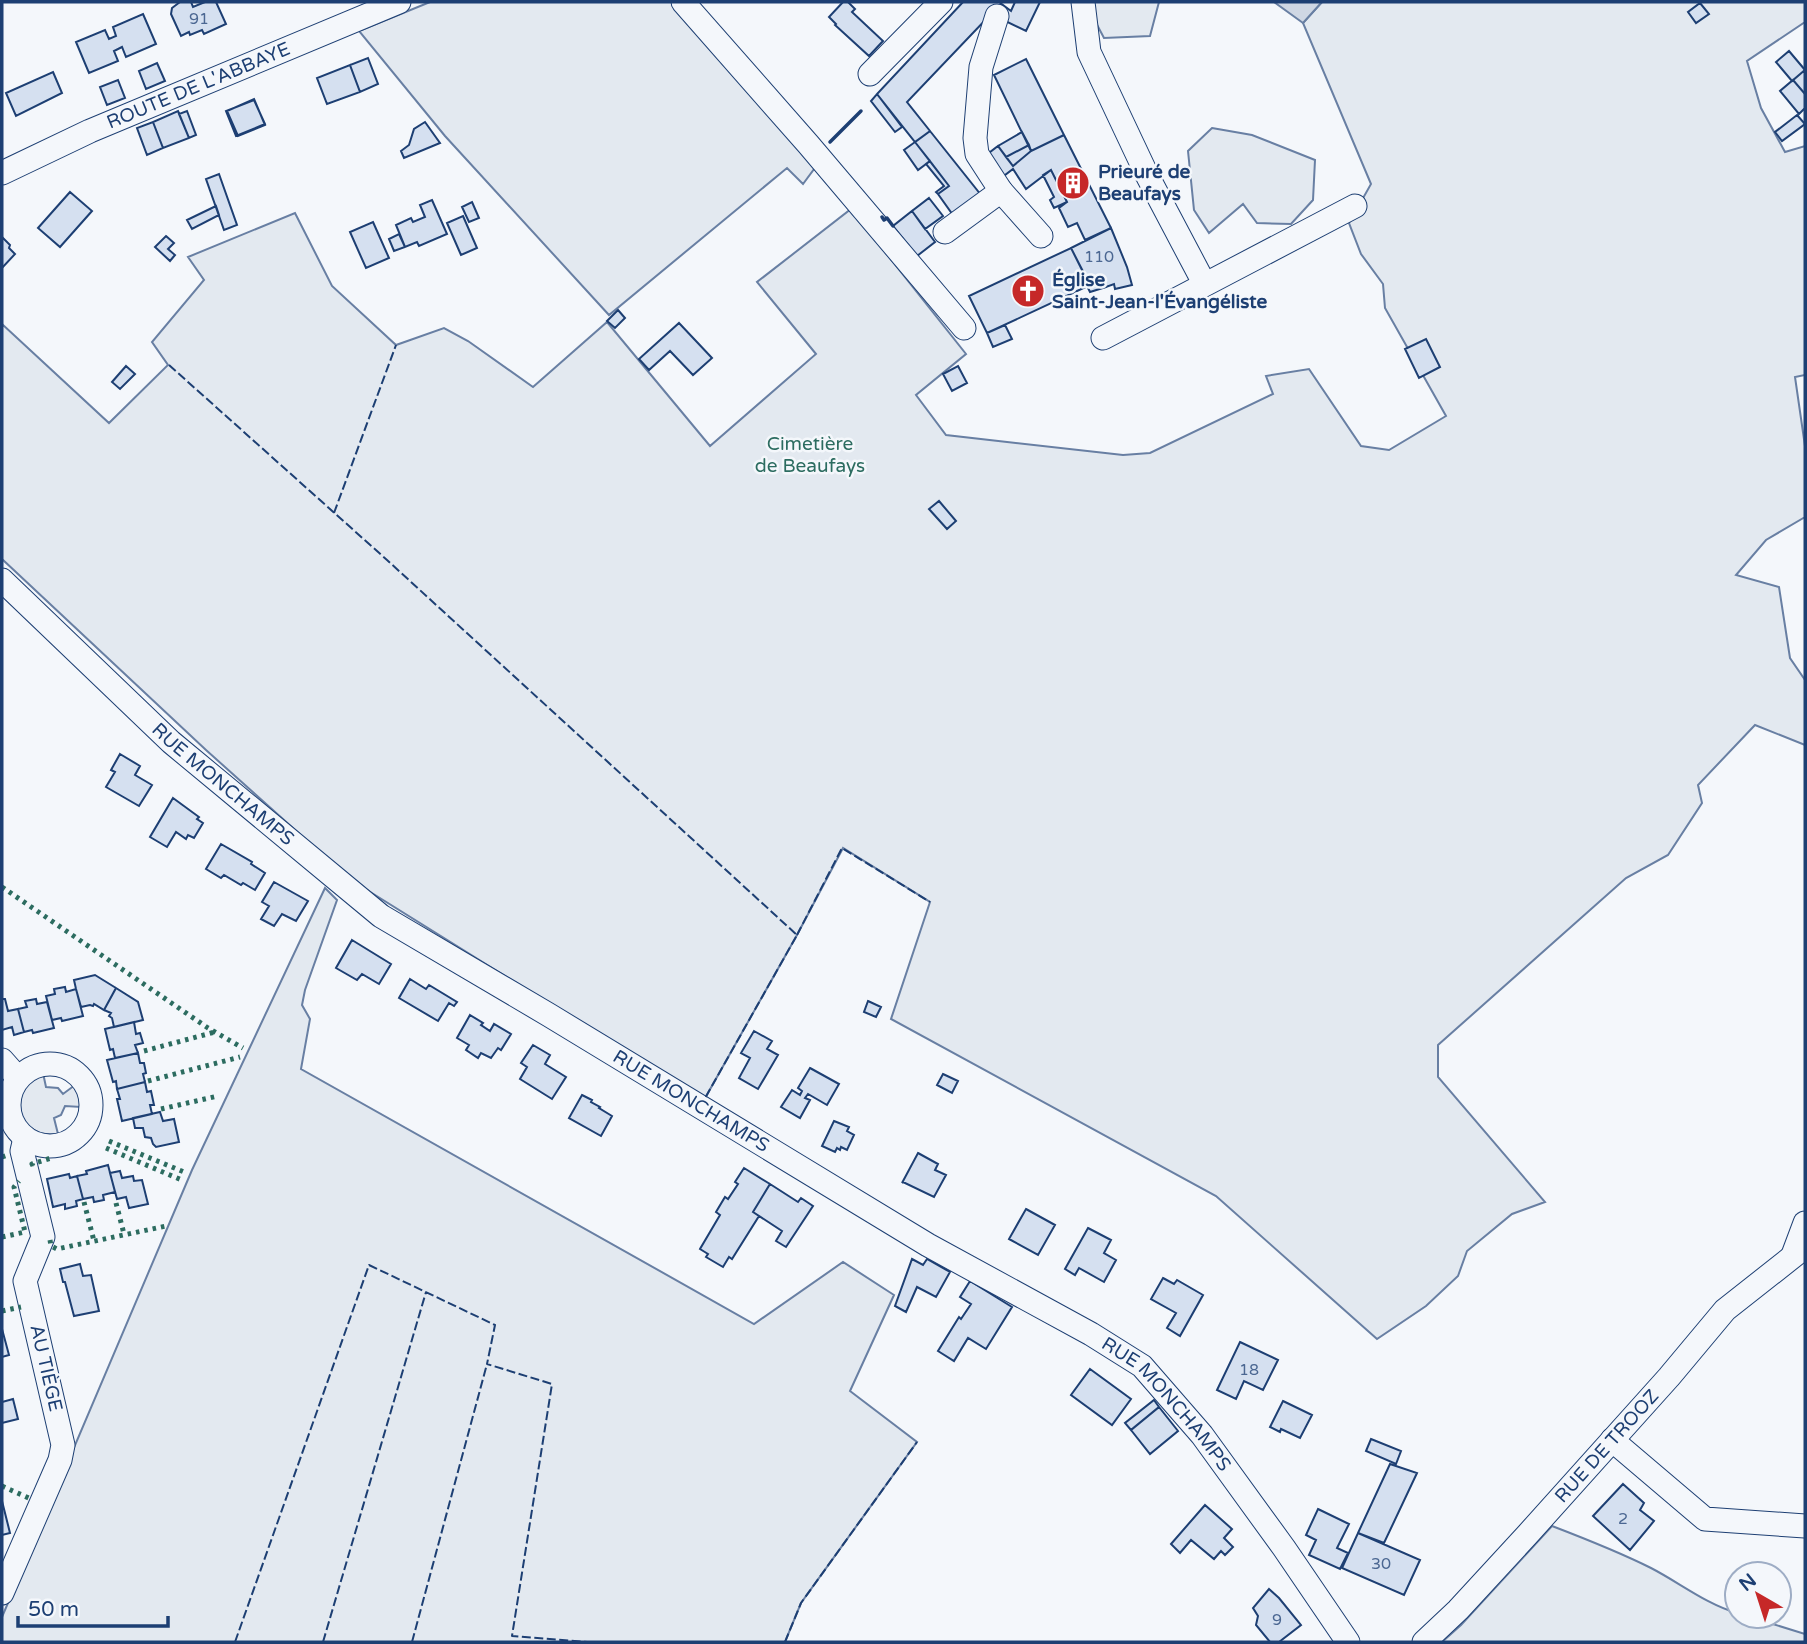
<svg xmlns="http://www.w3.org/2000/svg" width="1807" height="1644" font-family="'Varela Round',sans-serif">
<style>
.green{fill:#e3e9f0;stroke:#687fa3;stroke-width:2}
.water{fill:#cfd7e4;stroke:#687fa3;stroke-width:2}
.building{fill:#d5e0f0;stroke:#1d3f73;stroke-width:2}
.lines{fill:none;stroke-linecap:round;stroke-linejoin:round}
.minor-casing{stroke:#1d3f73;stroke-width:25}
.minor{stroke:#f4f7fb;stroke-width:23}
.hedge{stroke:#2c6c60;stroke-width:5;stroke-dasharray:3.5 5;stroke-linecap:butt}
.fence{stroke:#1d3f73;stroke-width:2;stroke-dasharray:9 3.5;stroke-linecap:butt}
.wall{stroke:#1d3f73;stroke-width:3.5}
.labels{text-anchor:middle;dominant-baseline:central;stroke-width:5;stroke-linejoin:round;paint-order:stroke}
.number-label{font-size:16px;fill:#4b6792}
.street-label{font-size:19px;fill:#1d3f73;stroke:#f4f7fb}
.poi-label{font-size:19px;font-weight:bold;fill:#1d3f73;stroke:#f4f7fb;text-anchor:start}
.park-label{font-size:19px;fill:#2c6c60;stroke:#f4f7fb}
</style>
<rect width="100%" height="100%" fill="#f4f7fb"/>
<path class="green" d="M 430,2 L 683,2 L 817,165 L 803,184 L 787,168 L 609,315 L 445,136 L 359,31 Z
M 1085,2 L 1159,2 L 1150,36 L 1104,38 Z
M 1322,2 L 1805,2 L 1805,22 L 1747,61 L 1761,108 L 1785,152 L 1805,146 L 1805,375 L 1795,377 L 1805,446 L 1805,517 L 1766,540 L 1736,575 L 1779,587 L 1790,658 L 1805,680 L 1805,745 L 1755,725 L 1698,785 L 1702,803 L 1668,855 L 1626,878 L 1438,1045 L 1438,1077 L 1545,1202 L 1512,1214 L 1467,1251 L 1458,1276 L 1426,1306 L 1377,1339 L 1216,1196 L 891,1019 L 930,902 L 843,848 L 797,935 L 704,1100 L 351,880 L 206,750 L 2,559 L 2,324 L 109,423 L 168,365 L 152,342 L 204,280 L 188,257 L 295,213 L 332,286 L 396,345 L 444,328 L 468,341 L 533,387 L 607,322 L 710,446 L 816,354 L 757,282 L 851,209 L 966,354 L 916,395 L 946,435 L 1123,455 L 1150,453 L 1273,394 L 1266,376 L 1309,369 L 1361,446 L 1389,450 L 1446,416 L 1385,308 L 1383,284 L 1361,254 L 1349,223 L 1371,184 L 1303,23 Z
M 1212,128 L 1252,135 L 1315,160 L 1313,200 L 1291,224 L 1257,223 L 1243,204 L 1209,233 L 1194,210 L 1188,151 Z
M 325,888 L 337,900 L 305,990 L 302,1005 L 310,1019 L 301,1069 L 754,1324 L 843,1262 L 894,1295 L 850,1391 L 917,1442 L 801,1603 L 785,1642 L 2,1642 L 2,1617 L 192,1170 Z
M 43,1073 L 46,1087 L 58,1088 L 63,1094 L 75,1085 L 80,1097 L 81,1107 L 65,1106 L 61,1115 L 54,1118 L 58,1134 C 15,1141 2,1082 43,1073 Z
M 1552,1526 C 1586,1539 1619,1552 1651,1568 C 1680,1583 1706,1604 1737,1613 L 1737,1616 L 1747,1616 L 1805,1634 L 1805,1642 L 1442,1642 L 1461,1625 Z"/>
<path class="water" d="M 1274,2 L 1322,2 L 1303,23 Z"/>
<path class="building" d="M 180,2 L 191,2 L 193,7 L 205,2 L 216,2 L 226,24 L 204,34 L 202,30 L 190,35 L 189,32 L 181,36 L 171,14 L 172,8 Z
M 843,2 L 848,2 L 855,9 L 852,12 L 883,41 L 869,56 L 835,25 L 836,24 L 829,17 Z
M 963,2 L 999,2 L 1011,11 L 1015,2 L 1040,2 L 1026,31 L 991,14 L 907,102 L 930,131 L 915,142 L 877,94 Z
M 1700,3 L 1709,14 L 1696,23 L 1688,12 Z
M 143,14 L 156,44 L 126,57 L 122,47 L 114,51 L 118,61 L 89,73 L 76,42 L 105,30 L 109,39 L 116,36 L 113,27 Z
M 1789,51 L 1805,70 L 1792,81 L 1776,62 Z
M 368,58 L 378,84 L 360,92 L 350,65 Z
M 1026,59 L 1064,135 L 1031,151 L 994,75 Z
M 157,63 L 165,81 L 146,89 L 139,71 Z
M 350,65 L 360,92 L 327,104 L 317,78 Z
M 1805,70 L 1805,94 L 1793,80 Z
M 53,72 L 62,93 L 16,116 L 6,93 Z
M 118,80 L 125,98 L 107,105 L 100,87 Z
M 1793,80 L 1805,94 L 1805,108 L 1799,114 L 1780,91 Z
M 877,94 L 902,127 L 895,132 L 871,101 Z
M 254,99 L 265,125 L 238,136 L 227,111 Z
M 254,100 L 265,124 L 236,136 L 226,111 Z
M 178,111 L 189,138 L 163,148 L 153,122 Z
M 187,111 L 196,135 L 189,138 L 179,114 Z
M 1797,115 L 1805,124 L 1782,141 L 1775,132 Z
M 153,122 L 163,148 L 147,155 L 137,128 Z
M 425,122 L 440,143 L 404,158 L 401,151 L 409,145 L 414,129 Z
M 930,131 L 981,195 L 953,215 L 938,194 L 949,186 L 915,142 Z
M 1022,132 L 1029,145 L 1006,157 L 998,146 Z
M 1064,135 L 1111,228 L 1085,240 L 1077,223 L 1068,227 L 1059,208 L 1067,202 L 1051,170 L 1026,189 L 1013,169 L 1001,178 L 985,156 L 998,146 L 1013,166 L 1031,151 Z
M 915,142 L 930,161 L 918,170 L 904,150 Z
M 1029,145 L 1031,151 L 1013,166 L 1006,157 Z
M 930,161 L 949,186 L 938,194 L 936,192 L 944,186 L 926,164 Z
M 1051,170 L 1067,202 L 1054,208 L 1050,200 L 1054,197 L 1043,175 Z
M 219,174 L 237,225 L 224,230 L 206,179 Z
M 70,192 L 92,211 L 60,247 L 38,228 Z
M 929,198 L 943,216 L 925,229 L 912,211 Z
M 432,200 L 447,234 L 419,246 L 417,242 L 405,247 L 396,225 L 411,218 L 413,222 L 425,217 L 420,205 Z
M 472,202 L 479,218 L 469,222 L 462,207 Z
M 216,206 L 219,215 L 192,229 L 187,220 Z
M 912,211 L 935,242 L 917,256 L 893,226 Z
M 463,216 L 477,248 L 461,255 L 447,223 Z
M 373,222 L 389,258 L 366,268 L 350,232 Z
M 1111,228 L 1127,267 L 1132,285 L 1115,289 L 1114,284 L 1106,287 L 1103,276 L 1088,282 L 1071,248 Z
M 399,234 L 405,247 L 394,251 L 389,239 Z
M 166,236 L 174,243 L 168,249 L 175,255 L 170,261 L 155,247 Z
M 2,237 L 10,245 L 9,248 L 15,254 L 2,268 Z
M 1071,248 L 1090,285 L 987,333 L 969,296 Z
M 1103,276 L 1106,287 L 1090,292 L 1087,286 L 1090,285 L 1088,282 Z
M 618,310 L 625,318 L 615,328 L 607,321 Z
M 679,323 L 712,358 L 693,375 L 670,351 L 649,370 L 639,359 Z
M 1005,325 L 1012,339 L 993,347 L 987,333 Z
M 1426,339 L 1440,367 L 1419,378 L 1405,349 Z
M 126,366 L 135,374 L 120,389 L 112,382 Z
M 958,366 L 967,383 L 952,391 L 943,374 Z
M 939,501 L 956,521 L 947,529 L 929,509 Z
M 120,754 L 140,766 L 135,775 L 152,785 L 139,806 L 106,787 L 115,772 L 111,770 Z
M 173,798 L 199,817 L 197,819 L 203,823 L 194,838 L 188,835 L 186,839 L 176,832 L 167,847 L 150,837 Z
M 221,844 L 252,862 L 251,864 L 265,873 L 255,890 L 243,883 L 241,885 L 224,875 L 221,878 L 206,869 Z
M 274,882 L 308,901 L 296,921 L 282,914 L 274,926 L 261,919 L 269,906 L 262,902 Z
M 352,940 L 391,964 L 379,984 L 362,974 L 357,980 L 336,968 Z
M 95,975 L 116,988 L 104,1010 L 94,1004 L 93,1006 L 90,1005 L 81,1007 L 76,989 L 74,980 Z
M 410,979 L 426,989 L 429,985 L 457,1002 L 454,1006 L 449,1003 L 438,1021 L 399,998 Z
M 65,987 L 66,992 L 76,989 L 83,1016 L 62,1021 L 61,1018 L 52,1020 L 46,996 L 55,994 L 54,989 Z
M 116,988 L 138,1002 L 143,1020 L 114,1027 L 112,1018 L 109,1016 L 111,1013 L 104,1010 Z
M 2,999 L 5,999 L 8,1011 L 18,1009 L 24,1032 L 14,1035 L 12,1027 L 2,1030 Z
M 36,999 L 37,1004 L 47,1002 L 54,1028 L 33,1033 L 32,1030 L 24,1032 L 18,1009 L 27,1007 L 25,1001 Z
M 868,1001 L 881,1007 L 876,1017 L 864,1012 Z
M 470,1015 L 483,1023 L 481,1025 L 490,1031 L 494,1024 L 511,1034 L 501,1050 L 498,1048 L 491,1058 L 481,1053 L 478,1058 L 466,1050 L 469,1045 L 457,1038 Z
M 134,1022 L 136,1034 L 140,1033 L 143,1043 L 135,1045 L 138,1053 L 115,1058 L 113,1049 L 110,1050 L 105,1029 Z
M 754,1031 L 772,1041 L 767,1049 L 778,1055 L 758,1089 L 739,1078 L 750,1058 L 741,1053 Z
M 533,1045 L 550,1055 L 545,1064 L 566,1077 L 552,1099 L 520,1079 L 527,1067 L 521,1063 Z
M 138,1053 L 140,1063 L 144,1063 L 146,1073 L 143,1074 L 145,1082 L 117,1089 L 116,1081 L 113,1082 L 107,1060 Z
M 810,1068 L 839,1084 L 827,1105 L 808,1094 L 805,1098 L 810,1100 L 800,1118 L 781,1107 L 792,1090 L 800,1095 L 802,1091 L 798,1088 Z
M 943,1074 L 958,1081 L 952,1093 L 937,1085 Z
M 145,1082 L 147,1092 L 151,1091 L 154,1105 L 150,1105 L 152,1114 L 122,1121 L 117,1099 L 120,1099 L 117,1089 Z
M 582,1095 L 592,1100 L 591,1102 L 600,1107 L 599,1108 L 612,1116 L 601,1136 L 569,1118 Z
M 160,1112 L 163,1121 L 174,1119 L 179,1142 L 156,1147 L 153,1144 L 151,1138 L 145,1137 L 143,1128 L 135,1128 L 133,1118 Z
M 834,1121 L 849,1127 L 847,1131 L 854,1135 L 847,1150 L 841,1147 L 840,1150 L 837,1148 L 835,1152 L 822,1146 Z
M 918,1153 L 938,1164 L 935,1170 L 946,1175 L 934,1197 L 903,1182 L 902,1183 Z
M 108,1165 L 115,1192 L 103,1195 L 104,1200 L 94,1202 L 93,1197 L 83,1199 L 77,1176 L 87,1174 L 86,1171 Z
M 744,1168 L 770,1184 L 753,1212 L 759,1216 L 732,1259 L 729,1257 L 723,1267 L 706,1257 L 708,1254 L 700,1249 L 720,1215 L 716,1212 L 725,1197 L 728,1199 L 738,1184 L 735,1182 Z
M 120,1171 L 122,1178 L 133,1176 L 134,1181 L 142,1180 L 148,1204 L 129,1208 L 126,1197 L 117,1199 L 110,1173 Z
M 69,1174 L 70,1178 L 77,1176 L 83,1199 L 76,1201 L 77,1206 L 65,1209 L 65,1204 L 53,1207 L 47,1179 Z
M 770,1184 L 798,1202 L 801,1198 L 813,1206 L 786,1247 L 776,1241 L 782,1231 L 753,1212 Z
M 1026,1209 L 1055,1225 L 1038,1255 L 1009,1239 Z
M 1088,1228 L 1111,1240 L 1104,1253 L 1116,1260 L 1104,1282 L 1079,1268 L 1075,1275 L 1065,1269 Z
M 912,1259 L 923,1265 L 927,1259 L 950,1272 L 936,1297 L 917,1287 L 906,1312 L 895,1306 Z
M 80,1264 L 83,1276 L 91,1275 L 99,1311 L 74,1316 L 65,1282 L 63,1282 L 60,1269 Z
M 1163,1278 L 1174,1284 L 1177,1280 L 1203,1295 L 1180,1336 L 1167,1328 L 1176,1313 L 1151,1299 Z
M 970,1281 L 1012,1307 L 986,1349 L 968,1338 L 954,1361 L 938,1351 L 959,1317 L 961,1319 L 971,1304 L 960,1297 Z
M 2,1329 L 9,1355 L 2,1357 Z
M 1240,1342 L 1278,1360 L 1263,1390 L 1244,1381 L 1236,1399 L 1217,1390 Z
M 1090,1369 L 1131,1399 L 1112,1425 L 1071,1395 Z
M 13,1399 L 18,1419 L 2,1423 L 2,1402 Z
M 1154,1400 L 1159,1407 L 1131,1430 L 1125,1423 Z
M 1283,1401 L 1312,1415 L 1300,1438 L 1281,1429 L 1280,1432 L 1270,1427 Z
M 1159,1407 L 1178,1431 L 1150,1454 L 1131,1430 Z
M 1371,1439 L 1401,1451 L 1396,1464 L 1366,1451 Z
M 1390,1464 L 1417,1473 L 1384,1543 L 1358,1533 Z
M 1623,1484 L 1644,1503 L 1640,1510 L 1654,1521 L 1630,1550 L 1593,1516 Z
M 2,1501 L 10,1533 L 2,1535 Z
M 1205,1505 L 1232,1529 L 1224,1538 L 1233,1547 L 1225,1555 L 1221,1551 L 1214,1559 L 1191,1540 L 1180,1553 L 1171,1544 Z
M 1318,1509 L 1349,1524 L 1337,1548 L 1348,1553 L 1340,1569 L 1309,1555 L 1316,1540 L 1306,1535 Z
M 1358,1533 L 1420,1560 L 1404,1595 L 1342,1568 Z
M 1269,1589 L 1279,1598 L 1301,1625 L 1279,1642 L 1270,1642 L 1256,1625 L 1258,1616 L 1253,1608 Z"/>
<g class="lines">
<defs>
<g id="minor">
<path d="M 683,2 L 808,144 L 964,328"/>
<path d="M 1083,2 L 1089,52 L 1147,175 L 1204,283"/>
<path d="M 997,16 L 981,67 L 975,138 L 977,154 L 1001,191 L 1041,236"/>
<path d="M 870,74 L 941,2"/>
<path id="s1" d="M 2,173 L 90,131 L 399,2"/>
<path d="M 945,232 L 1001,191"/>
<path d="M 1103,338 L 1355,206"/>
<path id="s2" d="M 2,580 L 171,742 L 381,916 L 549,1015 L 928,1245 L 1091,1334 L 1142,1366 L 1202,1435 L 1284,1548 L 1348,1642"/>
<path d="M 2,1060 L 18,1078"/>
<circle cx="50" cy="1105" r="41"/>
<path d="M 1793,1255 L 1805,1223"/>
<path d="M 1612,1440 L 1705,1519 L 1805,1526"/>
<path d="M 2,1593 L 60,1460 L 63,1445 L 25,1281 L 43,1237 L 22,1151 L 25,1138"/>
<path id="s3" d="M 1424,1642 L 1458,1610 L 1528,1534 L 1669,1377 L 1725,1310 L 1805,1247"/>
</g>
</defs>
<use href="#minor" class="minor-casing"/>
<use href="#minor" class="minor"/>
<path class="hedge" d="M 2,887 L 208,1028 L 243,1048
M 144,1051 L 215,1032
M 148,1081 L 240,1057
M 161,1109 L 218,1096
M 109,1141 L 184,1172
M 106,1148 L 184,1181
M 2,1157 L 8,1155
M 33,1166 L 32,1164 L 51,1158
M 84,1202 L 94,1241
M 116,1203 L 124,1234
M 2,1237 L 25,1232 L 14,1187 L 19,1181
M 50,1240 L 51,1246 L 57,1249 L 166,1226
M 2,1311 L 21,1307
M 2,1486 L 31,1499"/>
<path class="fence" d="M 169,365 L 387,560 L 797,935 L 704,1100
M 334,513 L 396,345
M 797,935 L 842,848 L 930,902
M 235,1642 L 369,1265 L 495,1325 L 487,1364 L 552,1384 L 512,1636 L 587,1642
M 323,1642 L 426,1292
M 412,1642 L 487,1364
M 785,1642 L 801,1603 L 917,1442"/>
<path class="wall" d="M 830,142 L 861,111
M 882,217 L 884,220 L 887,218 L 893,226"/>
</g>
<defs>
<symbol id="building-disc" viewBox="-11 -11 22 22"><circle r="9.5" fill="#c62828" stroke="#f4f7fb"/><path d="M-4-6H4V6H1V3H-1V6H-4ZM-2.5-4.3h1.7v1.8h-1.7ZM.8-4.3h1.7v1.8H.8ZM-2.5-1h1.7V.8h-1.7ZM.8-1h1.7V.8H.8Z" fill="#fff"/></symbol>
<symbol id="church-disc" viewBox="-11 -11 22 22"><circle r="9.5" fill="#c62828" stroke="#f4f7fb"/><path d="M-1.2-6h2.4v3.5h3.3v2.4h-3.3V6h-2.4V-.1h-3.3v-2.4h3.3Z" fill="#fff"/></symbol>
</defs>
<g fill-rule="evenodd">
<use href="#building-disc" x="1054" y="164" width="38" height="38"/>
<use href="#church-disc" x="1009" y="272" width="38" height="38"/>
</g>
<g class="labels">
<g class="number-label">
<text x="199" y="19">91</text>
<text x="1099" y="257">110</text>
<text x="1249" y="1370">18</text>
<text x="1623" y="1519">2</text>
<text x="1381" y="1564">30</text>
<text x="1277" y="1620">9</text>
</g>
<g class="street-label">
<text stroke="none"><textPath href="#s1" startOffset="215">ROUTE DE L'ABBAYE</textPath></text>
<text stroke="none"><textPath href="#s2" startOffset="301">RUE MONCHAMPS</textPath></text>
<text stroke="none"><textPath href="#s2" startOffset="868">RUE MONCHAMPS</textPath></text>
<text transform="translate(46 1368) rotate(77)">AU TIÈGE</text>
<text stroke="none"><textPath href="#s2" startOffset="1435">RUE MONCHAMPS</textPath></text>
<text stroke="none"><textPath href="#s3" startOffset="268">RUE DE TROOZ</textPath></text>
</g>
<g class="poi-label">
<text x="1098" y="172">Prieuré de<tspan x="1098" dy="22">Beaufays</tspan></text>
<text x="1052" y="280">Église<tspan x="1052" dy="22">Saint-Jean-l'Évangéliste</tspan></text>
</g>
<g class="park-label">
<text x="810" y="444">Cimetière<tspan x="810" dy="22">de Beaufays</tspan></text>
</g>
</g>
<rect width="1807" height="1644" fill="none" stroke="#1d3f73" stroke-width="7"/>
<g transform="translate(1758 1595) rotate(321)"><circle r="33" fill="#f4f7fb" stroke="#9eadc5" stroke-width="2"/>
<path d="M0-5L12 26L0 18L-12 26Z" fill="#c62828"/>
<text y="-10" font-size="19" font-weight="bold" text-anchor="middle" fill="#1d3f73">N</text>
</g>
<path d="M18 1616v10h150v-10" fill="none" stroke="#1d3f73" stroke-width="3.5"/>
<text x="28" y="1616" font-size="21" fill="#1d3f73" stroke="#f4f7fb" stroke-width="5" paint-order="stroke">50 m</text>
</svg>
